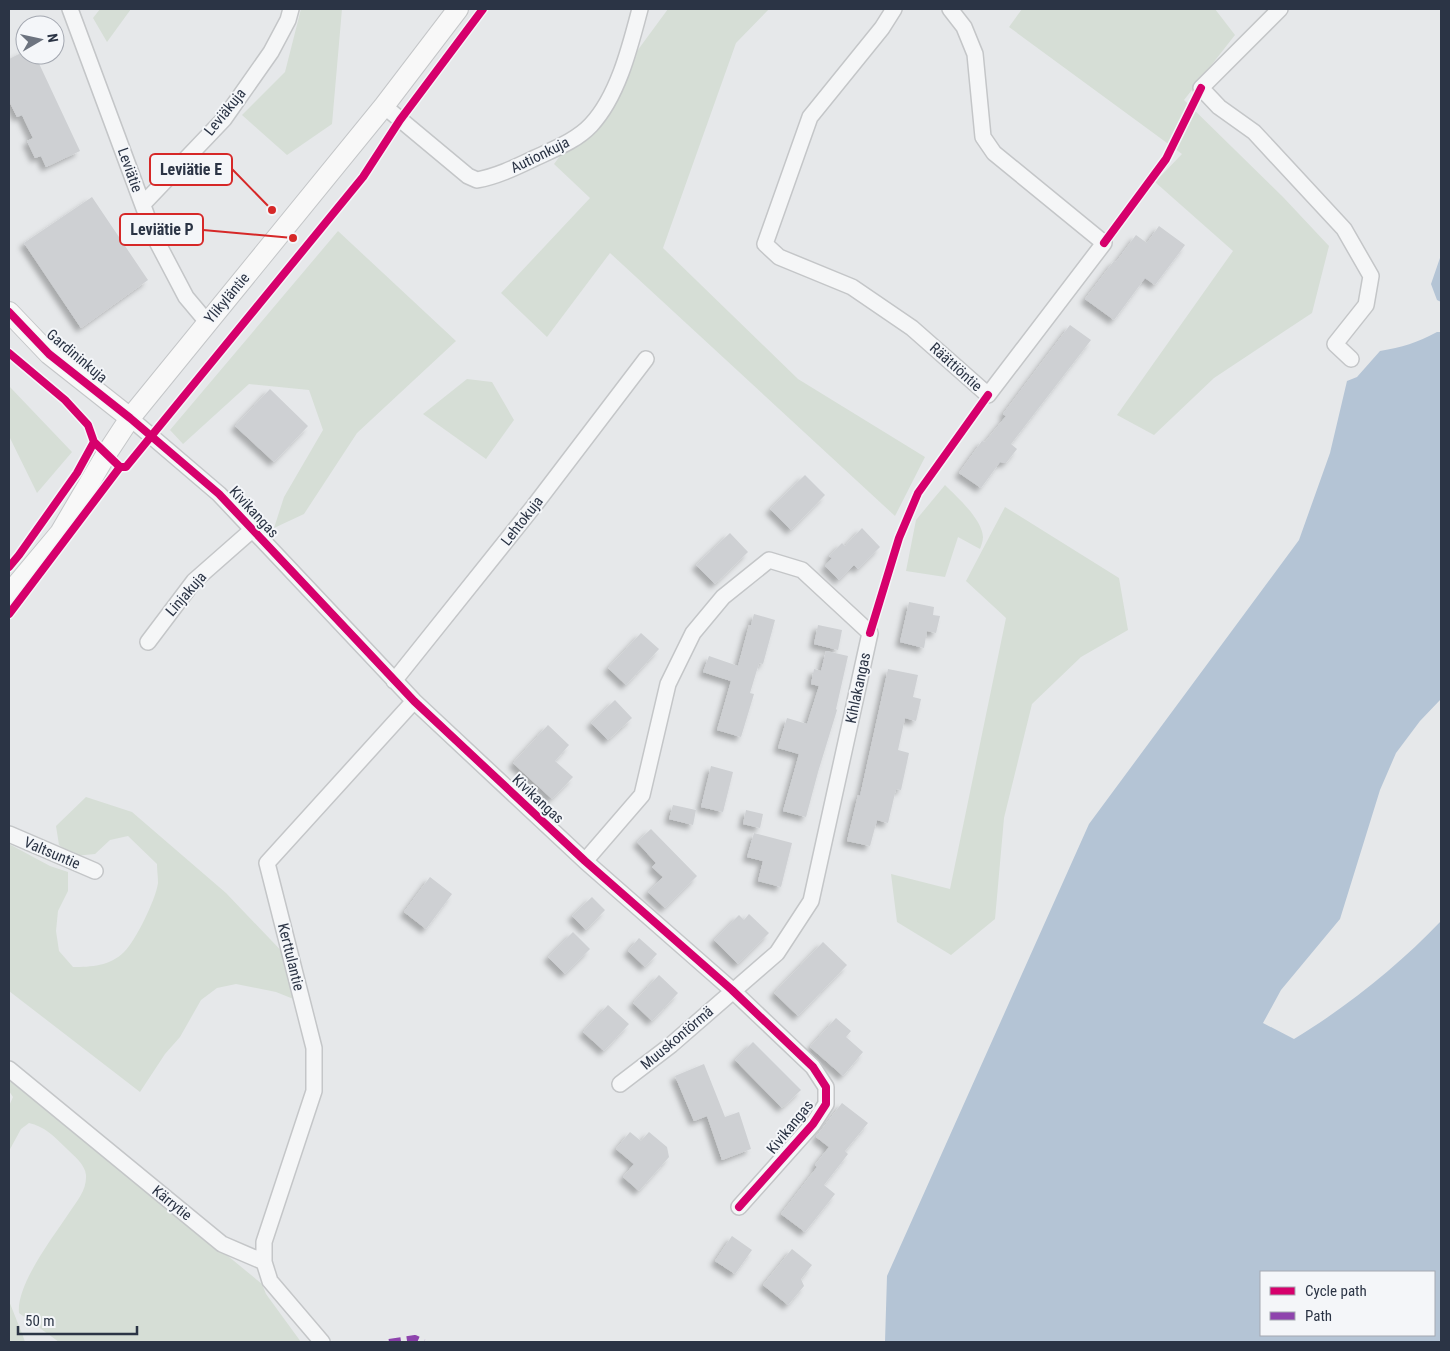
<svg xmlns="http://www.w3.org/2000/svg" width="1450" height="1351" font-family="'Roboto Condensed',sans-serif">
<style>
.green{fill:#d6ded6}
.water{fill:#b4c4d5;fill-rule:evenodd}
.building{fill:#ced0d3;filter:url(#shadow)}
.lines{fill:none;stroke-linecap:round;stroke-linejoin:round}
.street-casing{stroke:#c4c6c8;stroke-width:18}
.secondary-casing{stroke:#c4c6c8;stroke-width:22}
.street{stroke:#f5f6f7;stroke-width:15}
.secondary{stroke:#f8f8f8;stroke-width:20}
.quiet{stroke:#8e44ad;stroke-width:6;stroke-dasharray:12 6;stroke-linecap:butt}
.cycleway-casing{stroke:#f4f6f9;stroke-width:11}
.cycleway{stroke:#d6006c;stroke-width:8}
.labels{text-anchor:middle;dominant-baseline:central;stroke-width:4;stroke-linejoin:round;paint-order:stroke}
.street-label{font-size:15px;fill:#2b3445;stroke:#f4f6f9}
.leader{fill:none;stroke:#d62828;stroke-width:2}
.callout-dot{fill:#d62828;stroke:#f4f6f9;stroke-width:2}
.callout{fill:#f4f6f9;stroke:#d62828;stroke-width:2}
.callout-label{font-size:16px;text-anchor:middle;font-weight:bold;fill:#2b3445}
</style>
<defs>
<filter id="shadow"><feDropShadow dx="-4.5" dy="4.5" stdDeviation="2.5" flood-color="#0004"/></filter>
</defs>
<rect width="100%" height="100%" fill="#e6e8ea"/>
<path class="green" d="M 100,9 L 131,9 L 107,42 L 93,18 Z
M 301,9 L 342,9 L 332,124 L 287,155 L 242,115 L 285,72 Z
M 668,9 L 769,9 L 736,43 L 663,248 L 798,379 L 925,457 L 895,516 L 610,253 L 547,337 L 501,293 L 590,198 L 554,164 Z
M 1022,9 L 1215,9 L 1235,35 L 1184,100 L 1283,197 L 1329,246 L 1312,313 L 1214,378 L 1154,435 L 1117,415 L 1233,251 L 1155,182 L 1182,154 L 1009,27 Z
M 338,231 L 456,341 L 357,433 L 304,514 L 274,528 L 284,497 L 323,430 L 309,390 L 249,384 L 183,444 L 170,430 Z
M 467,379 L 492,382 L 514,420 L 486,459 L 423,414 Z
M 9,386 L 72,452 L 37,493 L 9,436 Z
M 945,485 C 957,497 982,519 983,537 C 983,541 981,546 980,549 L 958,537 L 945,577 L 906,571 L 916,520 Z
M 1005,507 L 1119,578 L 1128,630 L 1081,657 L 1032,704 L 1004,818 L 995,919 L 951,955 L 897,922 L 891,874 L 950,889 L 1006,618 L 966,581 Z
M 86,797 L 132,812 L 226,893 L 291,961 L 296,1000 L 276,992 L 236,984 L 217,988 L 201,1000 L 180,1037 L 165,1054 L 140,1092 L 9,991 L 9,844 L 50,866 L 68,872 L 68,891 L 58,911 L 56,931 L 59,951 L 73,967 C 91,967 110,966 124,952 C 135,942 156,899 158,883 C 158,877 157,870 157,864 L 128,836 L 110,840 L 95,854 L 74,856 L 59,845 L 56,826 Z
M 9,1076 L 262,1284 L 266,1294 L 301,1342 L 59,1342 L 19,1313 C 16,1285 53,1237 69,1213 C 77,1201 87,1190 86,1175 C 85,1164 73,1155 66,1148 C 55,1137 44,1126 29,1123 L 21,1129 L 9,1151 L 9,1106 L 13,1097 L 9,1091 Z
M 9,1301 L 23,1336 L 25,1342 L 9,1342 Z"/>
<path class="water" d="M 1441,255 L 1441,302 L 1437,300 L 1431,284 Z
M 1437,332 L 1441,332 L 1441,699 L 1420,721 L 1396,753 L 1380,790 L 1340,919 L 1281,990 L 1263,1023 L 1294,1039 C 1347,1007 1399,965 1441,921 L 1441,1342 L 885,1342 L 887,1276 L 1089,824 L 1299,540 L 1330,453 L 1347,381 L 1357,377 L 1380,351 C 1402,347 1417,343 1437,332 ZM 1261,1272 L 1434,1272 L 1434,1335 L 1261,1335 Z"/>
<path class="building" d="M 25,51 L 25,55 L 35,55 L 80,151 L 46,167 L 41,156 L 35,158 L 27,141 L 33,138 L 22,115 L 17,117 L 9,101 L 9,59 Z
M 92,197 L 148,280 L 81,328 L 24,243 Z
M 1159,226 L 1185,245 L 1155,285 L 1145,278 L 1114,320 L 1085,299 L 1114,261 L 1116,262 L 1136,235 L 1147,243 Z
M 1070,325 L 1091,340 L 1011,444 L 1017,449 L 1006,463 L 1000,462 L 981,488 L 959,473 L 982,441 L 985,442 L 1006,416 L 1003,414 Z
M 270,389 L 308,426 L 274,462 L 235,426 Z
M 805,475 L 825,495 L 791,530 L 770,509 Z
M 862,528 L 880,547 L 858,569 L 854,565 L 839,580 L 825,566 L 832,558 L 829,556 L 842,543 L 845,546 Z
M 730,533 L 748,552 L 715,584 L 696,565 Z
M 909,602 L 934,607 L 933,615 L 940,616 L 936,633 L 927,631 L 924,648 L 900,642 Z
M 754,614 L 775,620 L 763,664 L 759,663 L 750,693 L 754,694 L 741,737 L 717,730 L 731,681 L 703,672 L 709,656 L 738,666 L 749,625 L 751,625 Z
M 818,625 L 842,630 L 838,650 L 814,644 Z
M 641,633 L 659,649 L 626,685 L 608,668 Z
M 826,651 L 848,656 L 836,709 L 837,710 L 818,772 L 806,817 L 783,811 L 799,754 L 778,748 L 787,718 L 807,724 L 819,686 L 811,684 L 814,669 L 821,671 Z
M 888,669 L 918,675 L 913,697 L 921,699 L 916,721 L 905,718 L 898,750 L 909,753 L 901,790 L 896,789 L 888,823 L 877,820 L 870,846 L 847,841 L 858,795 L 860,796 Z
M 615,700 L 632,718 L 608,740 L 591,723 Z
M 548,725 L 569,745 L 555,761 L 573,777 L 552,799 L 513,763 Z
M 711,766 L 733,772 L 723,812 L 701,807 Z
M 673,805 L 696,810 L 693,825 L 669,819 Z
M 746,810 L 763,814 L 760,828 L 743,824 Z
M 651,829 L 697,876 L 665,908 L 648,892 L 663,877 L 652,867 L 656,863 L 637,842 Z
M 754,833 L 792,843 L 781,887 L 758,881 L 763,861 L 747,857 Z
M 430,877 L 452,894 L 426,929 L 404,912 Z
M 592,897 L 605,910 L 586,930 L 572,916 Z
M 749,914 L 769,933 L 738,964 L 714,940 L 739,915 L 744,920 Z
M 573,932 L 590,949 L 565,974 L 548,957 Z
M 639,938 L 657,954 L 645,967 L 628,951 Z
M 823,942 L 847,965 L 798,1016 L 774,993 Z
M 659,975 L 678,993 L 652,1021 L 633,1003 Z
M 608,1005 L 629,1024 L 604,1051 L 583,1032 Z
M 836,1018 L 851,1031 L 846,1037 L 863,1052 L 843,1076 L 810,1047 Z
M 753,1042 L 801,1090 L 782,1108 L 735,1060 Z
M 704,1064 L 725,1117 L 739,1112 L 751,1149 L 722,1160 L 707,1116 L 694,1121 L 675,1076 Z
M 842,1103 L 868,1123 L 845,1151 L 848,1154 L 824,1185 L 835,1194 L 805,1232 L 781,1214 L 817,1167 L 815,1165 L 829,1147 L 816,1137 Z
M 630,1132 L 641,1141 L 649,1132 L 667,1147 L 669,1157 L 639,1191 L 623,1177 L 634,1164 L 616,1149 Z
M 732,1236 L 752,1250 L 735,1274 L 715,1261 Z
M 792,1249 L 812,1265 L 801,1279 L 804,1286 L 788,1305 L 763,1285 Z"/>
<g class="lines">
<defs>
<path id="street" d="M 70,9 L 155,238 L 186,297 L 207,322
M 894,9 L 882,28 L 810,117 L 765,244 L 779,257 L 852,287 L 912,328 L 988,395 L 1104,243 L 994,153 L 983,137 L 975,54 L 964,27 L 950,9
M 1280,9 L 1201,88 L 1219,107 L 1254,132 L 1344,229 L 1371,276 L 1366,305 L 1335,344 L 1351,359
M 384,106 L 468,176 L 477,180 C 498,176 516,167 535,158 C 554,149 576,141 591,125 C 618,96 630,47 640,9
M 143,204 L 224,119 L 271,52 L 288,20 L 291,9
M 130,418 L 219,494 L 414,701 L 585,861 L 732,990 L 813,1067 L 826,1087 L 826,1104 L 813,1124 L 739,1207
M 148,642 L 194,581 L 252,530
M 394,681 L 534,506 L 646,359
M 9,834 L 95,871
M 585,861 L 642,795 L 668,684 L 693,633 L 723,597 L 769,560 L 802,570 L 870,633 L 811,901 L 777,953 L 671,1045 L 620,1084
M 9,1069 L 222,1244 L 264,1262 L 270,1281 L 322,1342
M 264,1262 L 264,1242 L 314,1091 L 314,1048 L 267,863 L 414,701"/>
<path id="secondary" d="M 9,312 L 49,354 L 130,418
M 9,594 L 60,533 L 107,453 L 130,418 L 384,106 L 458,9"/>
</defs>
<use href="#street" class="street-casing"/>
<use href="#secondary" class="secondary-casing"/>
<use href="#street" class="street"/>
<use href="#secondary" class="secondary"/>
<path class="quiet" d="M 389,1342 L 415,1338 L 424,1342"/>
<defs>
<path id="cycleway" d="M 1104,243 L 1166,159 L 1201,88
M 9,312 L 49,354 L 130,418 L 219,494 L 414,701 L 585,861 L 732,990 L 813,1067 L 826,1087 L 826,1104 L 813,1124 L 739,1207
M 9,353 L 65,400 L 88,425 L 94,442 L 120,467
M 9,567 L 19,555 L 77,473 L 94,442
M 9,614 L 120,467 L 126,467 L 363,177 L 400,120 L 483,9
M 870,633 L 899,538 L 918,493 L 988,395"/>
</defs>
<use href="#cycleway" class="cycleway-casing"/>
<use href="#cycleway" class="cycleway"/>
</g>
<g class="labels">
<g class="street-label">
<text transform="translate(225 112) rotate(-51)">Leviäkuja</text>
<text transform="translate(540 155) rotate(-26)">Autionkuja</text>
<text transform="translate(130 170) rotate(70)">Leviätie</text>
<text transform="translate(227 298) rotate(-50)">Ylikyläntie</text>
<text transform="translate(77 356) rotate(40)">Gardininkuja</text>
<text transform="translate(956 367) rotate(42)">Räättiöntie</text>
<text transform="translate(254 512) rotate(47)">Kivikangas</text>
<text transform="translate(522 521) rotate(-52)">Lehtokuja</text>
<text transform="translate(186 594) rotate(-49)">Linjakuja</text>
<text transform="translate(858 688) rotate(-78)">Kihlakangas</text>
<text transform="translate(538 799) rotate(43)">Kivikangas</text>
<text transform="translate(52 853) rotate(23)">Valtsuntie</text>
<text transform="translate(291 957) rotate(76)">Kerttulantie</text>
<text transform="translate(677 1038) rotate(-40)">Muuskontörmä</text>
<text transform="translate(790 1127) rotate(-51)">Kivikangas</text>
<text transform="translate(172 1203) rotate(39)">Kärrytie</text>
</g>
</g>
<path class="leader" d="M272 210L232 169M293 238L203 230"/>
<g class="callout-dot">
<circle cx="272" cy="210" r="5"/>
<circle cx="293" cy="238" r="5"/>
</g>
<g class="callout">
<rect x="150" y="154" width="82" height="31" rx="5"/>
<rect x="120" y="214" width="83" height="31" rx="5"/>
</g>
<g class="callout-label">
<text x="191" y="175">Leviätie E</text>
<text x="162" y="235">Leviätie P</text>
</g>
<rect width="1450" height="1351" fill="none" stroke="#2b3445" stroke-width="20"/>
<rect x="1260" y="1271" width="175" height="65" fill="#f4f6f9" stroke="#a4a8b1"/>
<rect x="1270" y="1287" width="25" height="8" fill="#d6006c" stroke="#a4a8b1"/>
<text x="1305" y="1296" font-size="15" fill="#2b3445">Cycle path</text>
<rect x="1270" y="1312" width="25" height="8" fill="#8e44ad" stroke="#a4a8b1"/>
<text x="1305" y="1321" font-size="15" fill="#2b3445">Path</text>
<g transform="translate(40 40) rotate(81)"><circle r="24" fill="#f4f6f9" stroke="#a4a8b1"/>
<path d="M0-4L9 19L0 12L-9 19Z" fill="#6c737f"/>
<text y="-8" font-size="14" font-weight="bold" text-anchor="middle" fill="#2b3445">N</text>
</g>
<path d="M18 1326v8h119v-8" fill="none" stroke="#2b3445" stroke-width="2.5"/>
<text x="25" y="1326" font-size="15" fill="#2b3445" stroke="#f4f6f9" stroke-width="4" paint-order="stroke">50 m</text>
</svg>
